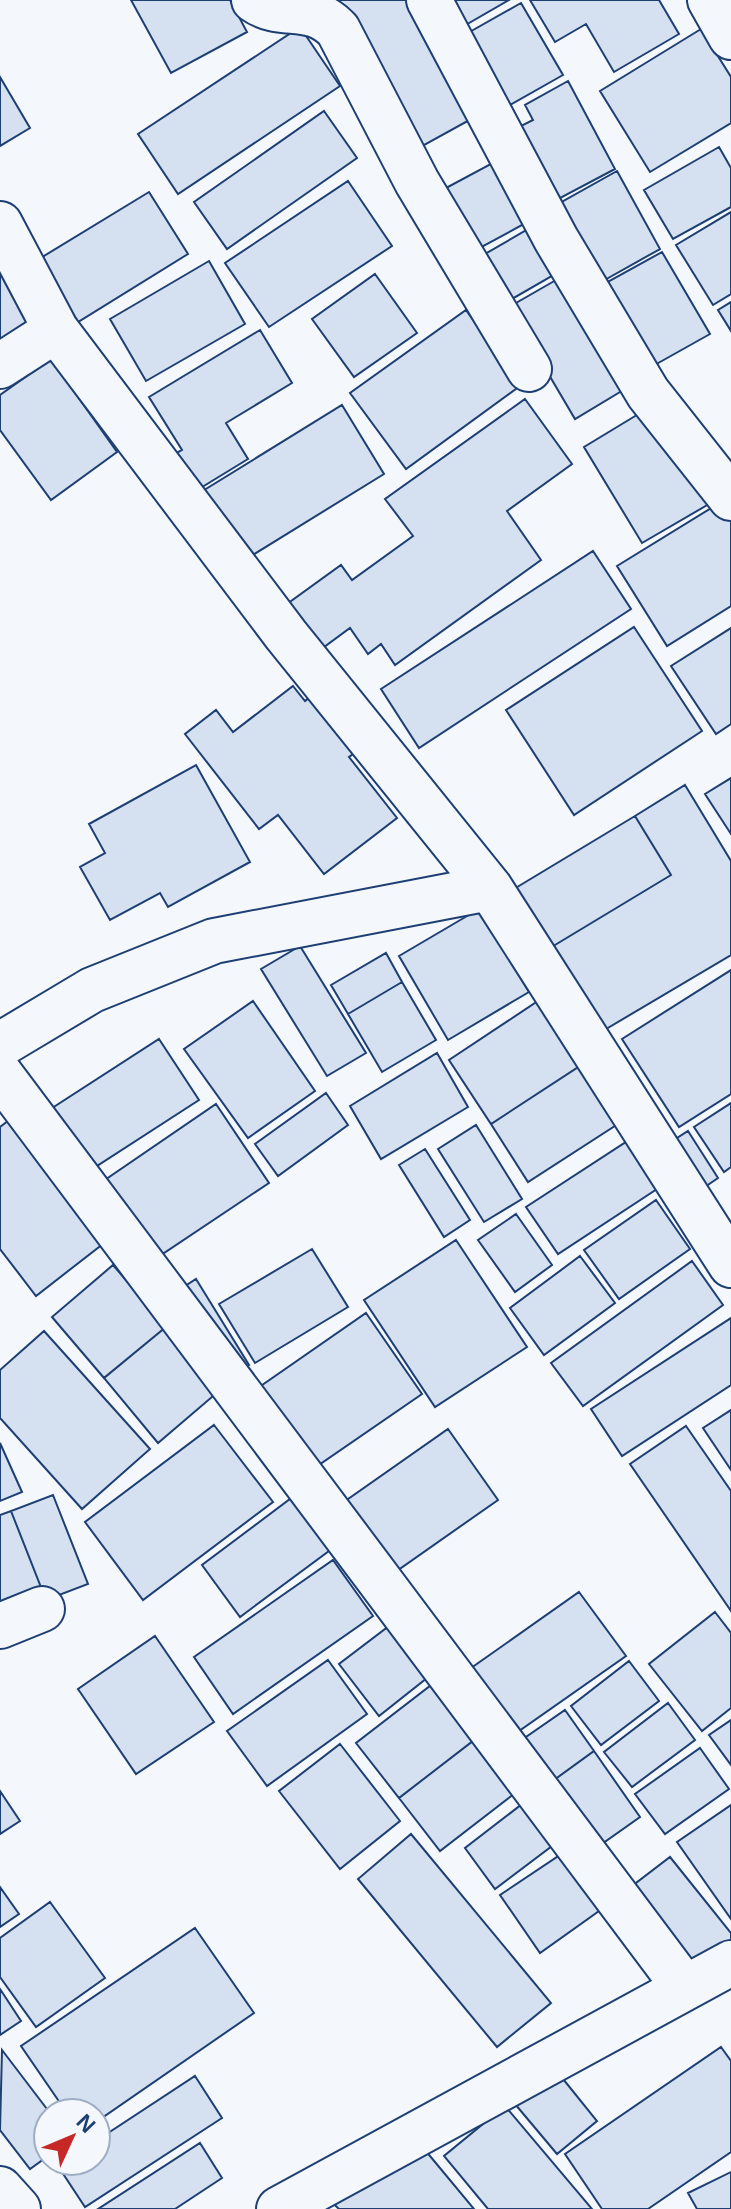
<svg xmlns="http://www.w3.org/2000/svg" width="731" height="2209" font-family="Arial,sans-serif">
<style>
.building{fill:#d5e0f0;stroke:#1d3f73;stroke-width:2}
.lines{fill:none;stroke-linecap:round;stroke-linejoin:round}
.minor-casing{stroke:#1d3f73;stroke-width:48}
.minor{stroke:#f4f7fb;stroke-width:44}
</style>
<rect width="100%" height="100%" fill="#f4f7fb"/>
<path class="building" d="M 131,0 L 230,0 L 247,32 L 171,73 Z
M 333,0 L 421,0 L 484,112 L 417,149 Z
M 439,0 L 509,0 L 457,30 Z
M 530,0 L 659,0 L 679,34 L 614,72 L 586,24 L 555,42 Z
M 521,3 L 563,75 L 501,110 L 459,38 Z
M 300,27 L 340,86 L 178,194 L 138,134 Z
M 701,29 L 731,77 L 731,123 L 650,172 L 600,91 Z
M 0,77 L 30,128 L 0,146 Z
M 568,81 L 615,169 L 547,205 L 507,133 L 533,120 L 525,105 Z
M 324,111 L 357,158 L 227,249 L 194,202 Z
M 719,147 L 731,168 L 731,207 L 673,239 L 644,190 Z
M 500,159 L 533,219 L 478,249 L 446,188 Z
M 617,171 L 660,249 L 594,286 L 551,208 Z
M 348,181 L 392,246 L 269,327 L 225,263 Z
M 149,192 L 188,254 L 78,322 L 39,259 Z
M 731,212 L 731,294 L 713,305 L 676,245 Z
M 537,224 L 562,270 L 505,303 L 478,258 Z
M 662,252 L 710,334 L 644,371 L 597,288 Z
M 209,261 L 245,324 L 146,381 L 110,319 Z
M 0,271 L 34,330 L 0,350 Z
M 570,272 L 635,383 L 575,419 L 509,307 Z
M 375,274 L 417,333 L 354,377 L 312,319 Z
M 731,302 L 731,331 L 718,310 Z
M 466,310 L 520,386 L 406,469 L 350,393 Z
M 260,330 L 292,383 L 226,423 L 248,459 L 194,492 L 171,456 L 182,450 L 149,397 Z
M 51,359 L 117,452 L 51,500 L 0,430 L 0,395 Z
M 525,399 L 572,464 L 507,511 L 541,560 L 395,665 L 381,644 L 368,654 L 350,628 L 320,650 L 287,604 L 341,565 L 352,580 L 413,536 L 385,499 Z
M 342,405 L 384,474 L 243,561 L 201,492 Z
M 650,407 L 709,504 L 642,543 L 584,447 Z
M 721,502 L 731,517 L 731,606 L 667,646 L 617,566 Z
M 593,551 L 631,609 L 419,748 L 381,689 Z
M 634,627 L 702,731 L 574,815 L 506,710 Z
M 731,628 L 731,724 L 716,734 L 671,666 Z
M 293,686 L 305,701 L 321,688 L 366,745 L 349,757 L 397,818 L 324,874 L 278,815 L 259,829 L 185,734 L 216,710 L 233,732 Z
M 196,765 L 250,862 L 168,907 L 160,893 L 110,920 L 80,867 L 105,853 L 89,824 Z
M 731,778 L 731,834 L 705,794 Z
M 685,785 L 731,861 L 731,955 L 596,1035 L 545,951 L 671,875 L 635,816 Z
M 635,816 L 671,875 L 545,951 L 509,892 Z
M 479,909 L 529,992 L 448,1040 L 399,956 Z
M 300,946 L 366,1053 L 327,1076 L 261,969 Z
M 386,953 L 402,982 L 348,1014 L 331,985 Z
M 731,970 L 731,1094 L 679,1127 L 622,1039 Z
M 402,982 L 436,1040 L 382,1072 L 348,1014 Z
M 541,999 L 583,1064 L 491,1124 L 449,1060 Z
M 253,1001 L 315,1091 L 248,1138 L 184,1049 Z
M 159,1039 L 199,1100 L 86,1173 L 46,1112 Z
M 437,1053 L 468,1107 L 381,1159 L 350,1106 Z
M 583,1064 L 621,1122 L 528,1182 L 491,1124 Z
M 326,1093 L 348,1125 L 278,1176 L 255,1144 Z
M 731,1103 L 731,1167 L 724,1172 L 694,1127 Z
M 216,1104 L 269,1183 L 152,1261 L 99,1184 Z
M 12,1118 L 108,1240 L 36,1296 L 0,1249 L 0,1127 Z
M 476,1125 L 522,1199 L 484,1222 L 438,1149 Z
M 688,1131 L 718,1178 L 693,1195 L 663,1147 Z
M 626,1142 L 657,1189 L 558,1254 L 526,1207 Z
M 425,1149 L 470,1220 L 444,1237 L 399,1165 Z
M 656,1200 L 690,1249 L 619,1299 L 584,1250 Z
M 516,1214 L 552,1265 L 515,1292 L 478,1240 Z
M 456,1240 L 527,1347 L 435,1407 L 364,1300 Z
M 312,1249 L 348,1307 L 255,1363 L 219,1304 Z
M 580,1256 L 615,1303 L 544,1355 L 510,1308 Z
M 692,1261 L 723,1305 L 583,1406 L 551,1363 Z
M 113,1265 L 166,1327 L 104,1378 L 52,1317 Z
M 196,1279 L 249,1365 L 230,1376 L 179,1290 Z
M 366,1313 L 422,1394 L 310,1471 L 255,1390 Z
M 731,1318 L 731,1385 L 622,1456 L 591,1409 Z
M 166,1327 L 219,1391 L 158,1443 L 104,1378 Z
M 44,1331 L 150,1449 L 82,1509 L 0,1418 L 0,1370 Z
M 731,1410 L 731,1470 L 703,1428 Z
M 214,1425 L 273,1502 L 143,1600 L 85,1522 Z
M 686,1426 L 731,1491 L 731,1611 L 630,1464 Z
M 448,1429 L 498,1500 L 391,1575 L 341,1504 Z
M 0,1443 L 22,1492 L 0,1501 Z
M 53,1495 L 88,1584 L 46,1600 L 11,1511 Z
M 294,1496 L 333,1548 L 240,1617 L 202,1565 Z
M 11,1511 L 46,1600 L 0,1613 L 0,1515 Z
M 333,1560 L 373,1616 L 233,1714 L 194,1657 Z
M 579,1592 L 626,1656 L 509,1738 L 464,1673 Z
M 715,1612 L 731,1633 L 731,1708 L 702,1731 L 649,1664 Z
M 393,1623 L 432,1674 L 379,1716 L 339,1664 Z
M 155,1636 L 214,1722 L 136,1774 L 78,1689 Z
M 328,1660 L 367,1714 L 267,1786 L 227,1731 Z
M 629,1661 L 659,1701 L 601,1745 L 571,1706 Z
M 439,1679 L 482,1734 L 399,1798 L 356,1743 Z
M 668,1703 L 695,1740 L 632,1787 L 604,1752 Z
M 565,1710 L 594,1751 L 543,1788 L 513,1746 Z
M 731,1720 L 731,1765 L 709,1735 Z
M 482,1734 L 523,1787 L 440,1851 L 399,1798 Z
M 340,1744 L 400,1821 L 340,1869 L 279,1791 Z
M 700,1748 L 729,1789 L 665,1834 L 635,1794 Z
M 594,1751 L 640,1817 L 589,1853 L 543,1788 Z
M 0,1791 L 20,1821 L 0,1834 Z
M 526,1801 L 556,1843 L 495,1889 L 465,1848 Z
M 731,1805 L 731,1919 L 677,1842 Z
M 411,1834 L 551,2003 L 497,2047 L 358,1879 Z
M 560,1855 L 599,1911 L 540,1953 L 500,1895 Z
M 670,1857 L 731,1933 L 731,1947 L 687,1982 L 619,1896 Z
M 0,1887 L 19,1914 L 0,1927 Z
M 50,1902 L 105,1978 L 36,2027 L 0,1977 L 0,1938 Z
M 195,1928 L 254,2013 L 96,2122 L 96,2113 L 67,2113 L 21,2046 Z
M 0,1989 L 21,2021 L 0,2035 Z
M 721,2047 L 731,2061 L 731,2152 L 648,2209 L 602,2209 L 565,2154 Z
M 2,2050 L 50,2113 L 48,2156 L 30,2169 L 0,2130 Z
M 555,2069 L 597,2121 L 557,2154 L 515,2104 Z
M 195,2076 L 222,2118 L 85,2207 L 58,2166 L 65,2161 L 96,2161 L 96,2141 Z
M 505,2106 L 592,2209 L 488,2209 L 444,2156 Z
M 200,2143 L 222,2178 L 175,2209 L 98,2209 Z
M 425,2150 L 474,2209 L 339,2209 L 325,2196 Z
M 731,2172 L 731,2209 L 697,2209 L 688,2193 Z"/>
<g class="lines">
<defs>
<path id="minor" d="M 254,0 C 282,20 310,0 338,30 L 417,182 L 529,369
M 429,0 L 556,239 L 648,393 L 731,498
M 710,0 L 731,37
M 0,224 L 56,330 L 286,635 L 490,888 L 731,1265
M 0,366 L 56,330
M 0,1045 L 92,990 L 214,941 L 490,888
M 0,1074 L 685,1988
M 0,1626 L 42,1609
M 0,2189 L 18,2209
M 279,2209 L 731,1963"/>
</defs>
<use href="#minor" class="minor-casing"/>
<use href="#minor" class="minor"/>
</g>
<g transform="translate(72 2137) rotate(46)"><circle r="38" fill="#f4f7fb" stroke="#9eadc5" stroke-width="2"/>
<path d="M0-6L14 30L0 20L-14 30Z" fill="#c62828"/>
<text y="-12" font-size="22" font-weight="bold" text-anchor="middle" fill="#1d3f73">N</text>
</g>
</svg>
